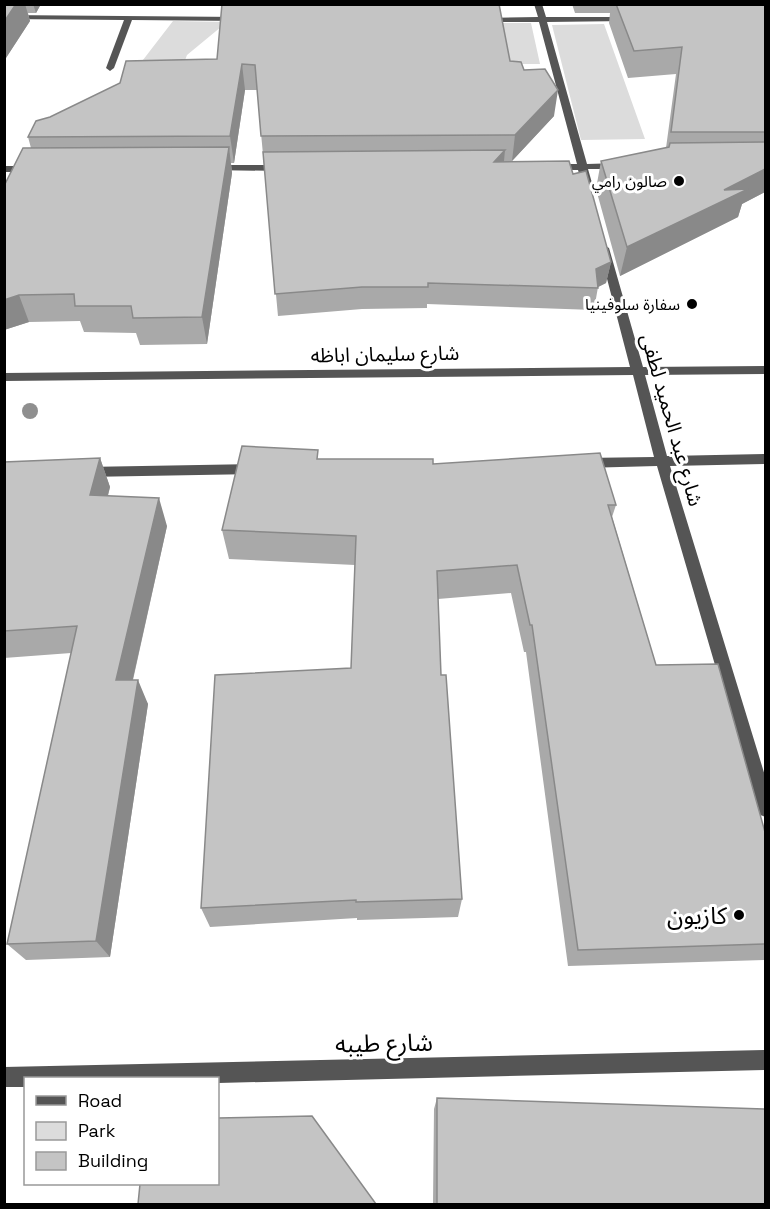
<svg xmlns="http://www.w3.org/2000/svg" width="770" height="1209" font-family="'Space Grotesk','Noto Sans Arabic',sans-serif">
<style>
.green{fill:#dcdcdc}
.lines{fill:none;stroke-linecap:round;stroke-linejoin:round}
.minor{fill:#555;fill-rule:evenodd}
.tree{fill:#8f8f8f}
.wall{fill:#a9a9a9}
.shaded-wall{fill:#898989}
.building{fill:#c4c4c4;stroke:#898989;stroke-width:1.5}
.poi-dot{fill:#000;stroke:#fff;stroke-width:2}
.labels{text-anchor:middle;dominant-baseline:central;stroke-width:6;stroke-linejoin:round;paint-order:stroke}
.far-poi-label{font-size:16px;fill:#000;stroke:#fff;text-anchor:end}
.street-label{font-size:20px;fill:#000;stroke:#fff}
.near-poi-label{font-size:24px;fill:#000;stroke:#fff;text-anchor:end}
.near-street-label{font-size:24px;fill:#000;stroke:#fff}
</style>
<rect width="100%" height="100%" fill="#fff"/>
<path class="green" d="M 173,21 L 227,22 L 187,55 L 181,71 L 270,90 L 136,69 Z
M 407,23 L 531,23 L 540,64 L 508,64 Z
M 604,24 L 645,139 L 581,140 L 552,25 Z"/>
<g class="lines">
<path class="minor" d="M 534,4 L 542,4 L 546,17 L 628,17 L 632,19 L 628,21 L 547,22 L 587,164 L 619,163 L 624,166 L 619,169 L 588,169 L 594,190 L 593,192 L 584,190 L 578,170 L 550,170 L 545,167 L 550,164 L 577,164 L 539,22 L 484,22 L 480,20 L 484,18 L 538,17 Z
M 4,15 L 241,17 L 245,19 L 241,21 L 132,20 L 114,68 L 110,71 L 106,68 L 124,20 L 4,19 Z
M 211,165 L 283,165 L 288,168 L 283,171 L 208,170 L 208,166 Z
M 4,166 L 31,166 L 36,169 L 31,172 L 4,172 Z
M 604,245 L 609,248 L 643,367 L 766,366 L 766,374 L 645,375 L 667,456 L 766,454 L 766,464 L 670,466 L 766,779 L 766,817 L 760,815 L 757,809 L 657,466 L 583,468 L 576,463 L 583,458 L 654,457 L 633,375 L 4,381 L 4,373 L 630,367 L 599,248 Z
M 256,464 L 263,469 L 256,474 L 85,477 L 78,472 L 85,467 Z
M 766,1050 L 766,1070 L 218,1083 L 218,1078 L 26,1078 L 26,1087 L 4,1087 L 4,1067 Z"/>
</g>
<circle class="tree" cx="30" cy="411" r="8"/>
<path class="wall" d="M 4,4 L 41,4 L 36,13 L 28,13 L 30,21 L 4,61 Z
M 572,4 L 765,4 L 765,192 L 742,204 L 738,217 L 620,276 L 596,189 L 601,161 L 666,148 L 676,74 L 628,78 L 609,23 L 610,13 L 575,13 Z
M 126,61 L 510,61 L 524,70 L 554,116 L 512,161 L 573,174 L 611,262 L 606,283 L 598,287 L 594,310 L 427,304 L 427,308 L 362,309 L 278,316 L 257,90 L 245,90 L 234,163 L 231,163 L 232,173 L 207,344 L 140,345 L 136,333 L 84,332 L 80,321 L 29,322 L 4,330 L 31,148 L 28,137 L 50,117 L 120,83 Z
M 100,458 L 110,487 L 108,496 L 167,526 L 133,680 L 148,704 L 110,957 L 26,960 L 7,944 L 71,653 L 4,658 L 4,462 Z
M 319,459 L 433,464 L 616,505 L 612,517 L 656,665 L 765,832 L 765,960 L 568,966 L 526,652 L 524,652 L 511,593 L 438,599 L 441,675 L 462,899 L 458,917 L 357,920 L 357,918 L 210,927 L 201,908 L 351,668 L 355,565 L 229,559 L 222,530 Z
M 437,1098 L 765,1204 L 433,1204 L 434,1109 Z"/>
<path class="shaded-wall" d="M 16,4 L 25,4 L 30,21 L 4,61 L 4,22 Z
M 33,4 L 41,4 L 36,13 Z
M 242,64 L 245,90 L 234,163 L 230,136 Z
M 558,90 L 554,116 L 512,161 L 515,135 Z
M 229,147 L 232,173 L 207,344 L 202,317 Z
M 505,150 L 503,172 L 494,162 Z
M 765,169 L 765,192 L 742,204 L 738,217 L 620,276 L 627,247 L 724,190 Z
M 611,262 L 606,283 L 596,288 L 596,269 Z
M 19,295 L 29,322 L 4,330 L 4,300 Z
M 100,458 L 110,487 L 100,523 L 90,495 Z
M 159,498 L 167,526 L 127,705 L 116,680 Z
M 138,680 L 148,704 L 110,957 L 96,941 Z"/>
<path class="building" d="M 4,4 L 16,4 L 4,22 Z
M 222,4 L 499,4 L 510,61 L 521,62 L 524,70 L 545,69 L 558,90 L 515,135 L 261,136 L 255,65 L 242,64 L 230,136 L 28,137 L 36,121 L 50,117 L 120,83 L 126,61 L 217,59 Z
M 616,4 L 765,4 L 765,132 L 671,132 L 682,47 L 634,51 Z
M 765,142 L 765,169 L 724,190 L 748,189 L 627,247 L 601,161 L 669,147 L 670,143 Z
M 229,147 L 202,317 L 133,318 L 131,306 L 75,306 L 74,294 L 19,295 L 4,300 L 4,186 L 23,148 Z
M 505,150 L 494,162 L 569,161 L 573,174 L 586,171 L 611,262 L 596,269 L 598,288 L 428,283 L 428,287 L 362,287 L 275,294 L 263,152 Z
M 242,446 L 318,450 L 317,459 L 433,459 L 433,464 L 600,453 L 616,505 L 608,505 L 656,665 L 718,664 L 765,832 L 765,944 L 578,950 L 532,625 L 530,625 L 517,565 L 437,571 L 441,675 L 446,675 L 462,899 L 356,902 L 356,900 L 201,908 L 215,675 L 351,668 L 356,536 L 222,530 Z
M 100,458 L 90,495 L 159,498 L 116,680 L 138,680 L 96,941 L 7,944 L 77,626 L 4,631 L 4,462 Z
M 437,1098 L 765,1109 L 765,1204 L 437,1204 Z
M 312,1116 L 376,1204 L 138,1204 L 140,1184 L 218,1184 L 218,1118 Z"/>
<g class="poi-dot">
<circle cx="679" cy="181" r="6"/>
<circle cx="692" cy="304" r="6"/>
<circle cx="739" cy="915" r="6"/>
</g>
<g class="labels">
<g class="far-poi-label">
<text x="667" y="181">صالون رامي</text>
<text x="680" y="304">سفارة سلوفينيا</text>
</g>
<g class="street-label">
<text transform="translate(385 354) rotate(-1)">شارع سليمان اباظه</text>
<text transform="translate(672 420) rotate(74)">شارع عبد الحميد لطفى</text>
</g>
<g class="near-poi-label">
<text x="727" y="915">كازيون</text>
</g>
<g class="near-street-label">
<text transform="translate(384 1043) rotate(-1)">شارع طيبه</text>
</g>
</g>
<rect width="770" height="1209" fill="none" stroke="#000000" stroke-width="12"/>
<rect x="24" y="1077" width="195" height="108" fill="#ffffff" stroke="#999999" stroke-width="1.5"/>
<rect x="36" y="1096" width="30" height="9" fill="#555555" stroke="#999999" stroke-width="1.5"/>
<text x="78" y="1107" font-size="18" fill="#000000">Road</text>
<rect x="36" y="1122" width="30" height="18" fill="#dcdcdc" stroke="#999999" stroke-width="1.5"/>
<text x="78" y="1137" font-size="18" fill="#000000">Park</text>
<rect x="36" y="1152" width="30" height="18" fill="#c4c4c4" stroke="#999999" stroke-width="1.5"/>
<text x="78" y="1167" font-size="18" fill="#000000">Building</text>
</svg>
